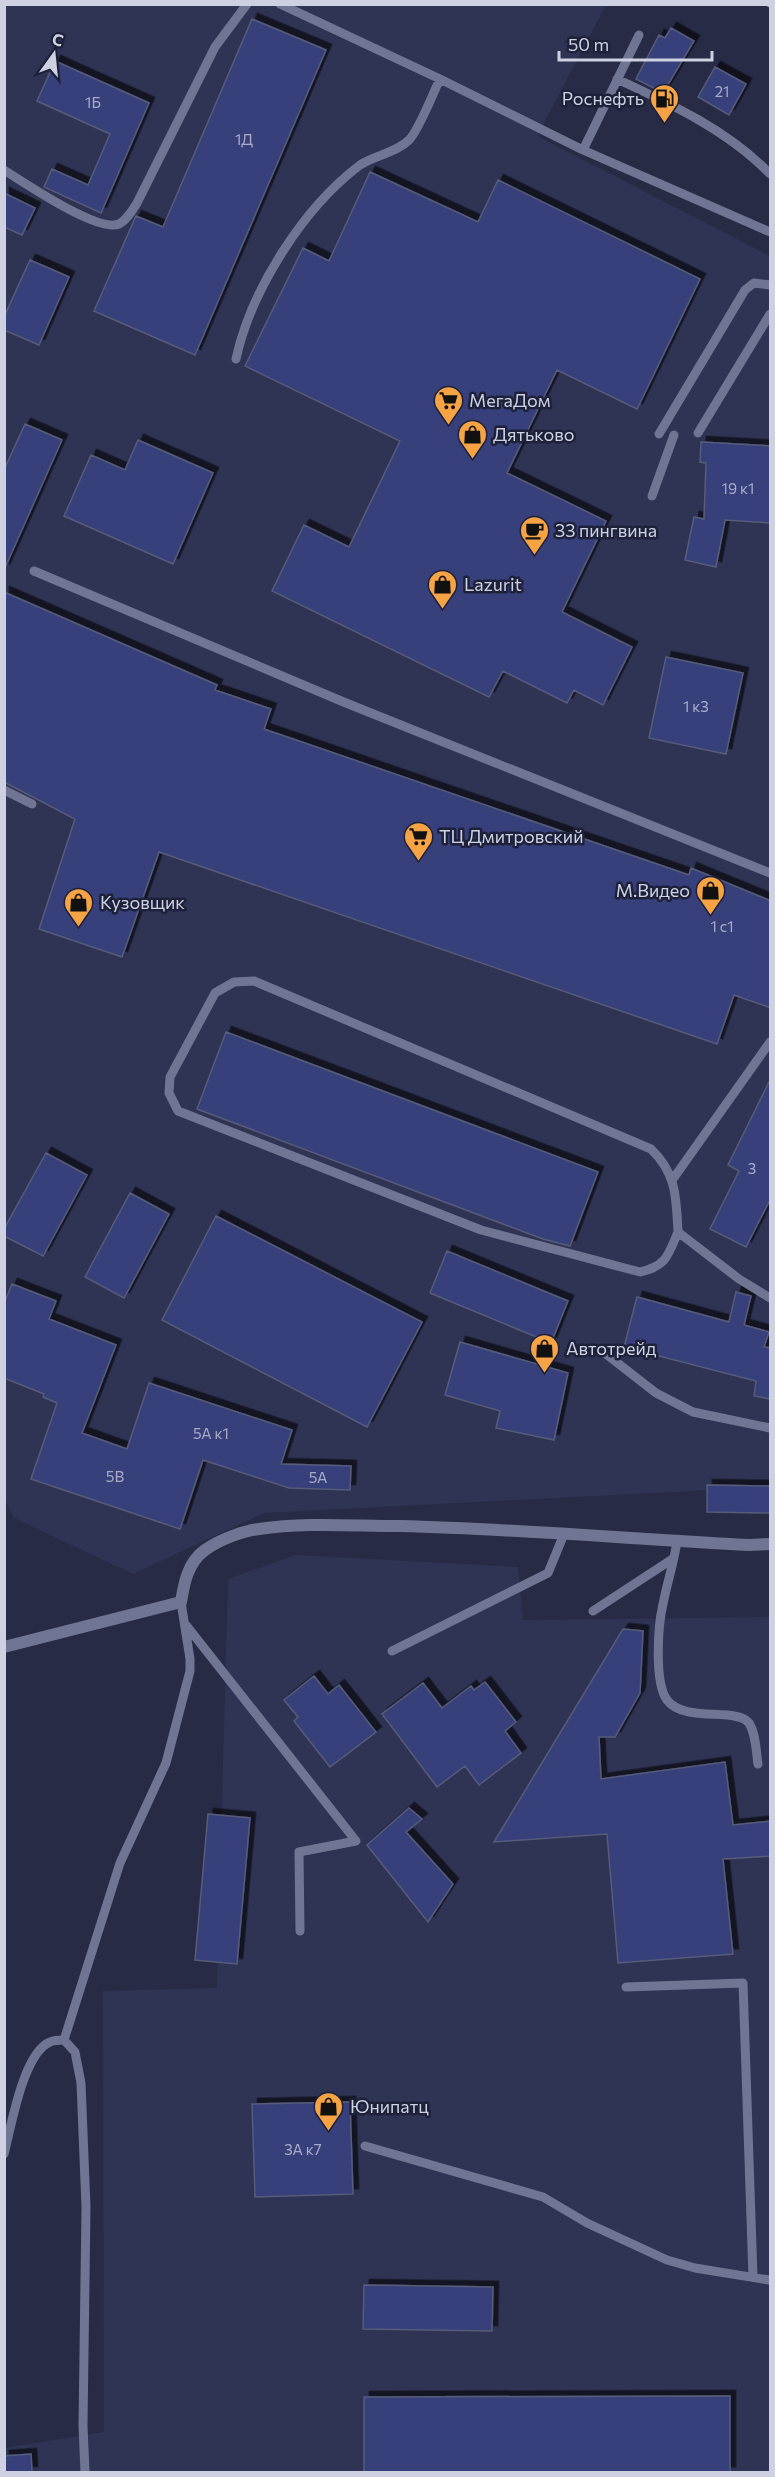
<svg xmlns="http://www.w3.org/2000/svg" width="775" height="2477" font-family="Commissioner,sans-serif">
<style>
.built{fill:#2f3454}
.building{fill:#383f7b;stroke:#565c79;stroke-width:1.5;filter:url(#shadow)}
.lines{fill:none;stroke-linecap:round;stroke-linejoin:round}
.service{stroke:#6f7592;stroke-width:9}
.minor{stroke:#6f7592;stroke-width:12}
.tram{stroke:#a9adc0;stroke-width:1.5}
.labels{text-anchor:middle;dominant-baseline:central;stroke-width:5;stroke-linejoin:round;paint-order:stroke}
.number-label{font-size:15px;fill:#a8acc8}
.poi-label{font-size:18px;fill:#cdd1e2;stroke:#1d213a;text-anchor:start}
</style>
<defs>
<filter id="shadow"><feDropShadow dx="5.5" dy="-5.5" stdDeviation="0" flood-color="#0009"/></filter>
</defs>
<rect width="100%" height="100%" fill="#272b45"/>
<path class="built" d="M 5,5 L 606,5 L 537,136 L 770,256 L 770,1487 L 264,1513 L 133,1574 L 14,1518 L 5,1500 Z
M 296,1555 L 518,1567 L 523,1620 L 770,1617 L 770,2472 L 5,2472 L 4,2448 L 104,2432 L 103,1991 L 217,1988 L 228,1579 Z"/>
<path class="building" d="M 252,19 L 326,50 L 195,355 L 94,311 L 136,216 L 163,227 Z
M 671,28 L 694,41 L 663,93 L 636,79 L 659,35 L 665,38 Z
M 55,61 L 149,103 L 101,213 L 44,187 L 52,169 L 88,185 L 110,134 L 37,101 Z
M 715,67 L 746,84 L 729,115 L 698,97 Z
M 370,172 L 478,222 L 498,180 L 700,279 L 637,409 L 557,370 L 507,473 L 606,521 L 562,612 L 632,647 L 603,705 L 574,690 L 567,703 L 503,671 L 489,697 L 272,591 L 304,525 L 349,547 L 400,441 L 245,366 L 303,248 L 329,261 Z
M 4,193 L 35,208 L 22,235 L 4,227 Z
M 30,260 L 69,277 L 39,345 L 4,330 L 4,317 Z
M 25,424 L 62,440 L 4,570 L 4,470 Z
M 138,440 L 213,473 L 173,564 L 64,516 L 91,455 L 125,470 Z
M 701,442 L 771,446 L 771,523 L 725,520 L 716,567 L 685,560 L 694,517 L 704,519 L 706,463 L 700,462 Z
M 4,592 L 217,685 L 215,690 L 271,709 L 264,729 L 689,875 L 691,868 L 771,901 L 771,1008 L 734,995 L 717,1044 L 159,852 L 122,957 L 39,929 L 75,819 L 4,782 Z
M 666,657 L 743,673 L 726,754 L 649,738 Z
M 226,1032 L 598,1172 L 570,1246 L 543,1239 L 197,1109 Z
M 771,1078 L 771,1198 L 746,1247 L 710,1229 L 739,1171 L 728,1165 Z
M 46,1153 L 87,1175 L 43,1256 L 4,1236 L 4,1229 Z
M 130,1193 L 169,1214 L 124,1298 L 85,1277 Z
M 216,1216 L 422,1322 L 367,1427 L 162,1320 Z
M 447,1251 L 568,1301 L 551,1343 L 430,1293 Z
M 12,1284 L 56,1301 L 49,1319 L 116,1345 L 82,1433 L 127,1449 L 149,1383 L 292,1430 L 281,1464 L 351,1466 L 350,1490 L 289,1488 L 203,1460 L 180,1529 L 31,1479 L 57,1403 L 43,1397 L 44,1394 L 4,1378 L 4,1304 Z
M 736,1292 L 751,1296 L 744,1325 L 769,1332 L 764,1347 L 771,1348 L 771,1399 L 754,1396 L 756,1381 L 624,1347 L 637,1297 L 729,1322 Z
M 460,1342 L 568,1373 L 554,1440 L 496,1428 L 500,1411 L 445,1395 Z
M 707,1485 L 771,1486 L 771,1513 L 707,1512 Z
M 623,1629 L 643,1631 L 640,1693 L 615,1737 L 599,1737 L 601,1779 L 725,1762 L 733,1825 L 771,1821 L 771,1856 L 723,1859 L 733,1954 L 618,1963 L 607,1834 L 494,1842 Z
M 314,1676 L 328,1694 L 339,1685 L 376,1732 L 330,1767 L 294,1721 L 298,1717 L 284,1700 Z
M 485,1682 L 516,1722 L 505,1731 L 521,1753 L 479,1785 L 465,1766 L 437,1787 L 382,1714 L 423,1683 L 442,1708 L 471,1686 L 474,1690 Z
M 409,1808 L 422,1819 L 406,1832 L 453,1884 L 428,1922 L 367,1845 Z
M 208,1814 L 250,1818 L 237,1964 L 195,1960 Z
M 350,2102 L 353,2194 L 255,2197 L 252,2104 Z
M 364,2285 L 493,2287 L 492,2331 L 363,2329 Z
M 730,2396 L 730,2472 L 364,2472 L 364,2397 Z
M 31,2454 L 32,2472 L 4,2472 L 4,2456 Z"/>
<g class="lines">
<path class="service" d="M 280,4 L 440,79 L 583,150
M 639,35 L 583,150 L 770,232
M 617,79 C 671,104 729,131 770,174
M 4,170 C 25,183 98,233 119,224 C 127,220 132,211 137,203 L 215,47 L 247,4
M 236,359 C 251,290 303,208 360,165 C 375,155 396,153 409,140 C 419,130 433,93 440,79
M 698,433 L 770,314
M 659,434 L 745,290 L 754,283 L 770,285
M 652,496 L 674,435
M 34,571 L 346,703 L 770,873
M 4,790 L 32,804
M 673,1179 L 770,1042
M 678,1232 C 668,1255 667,1266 640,1272 L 481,1230 L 178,1111 L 169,1093 L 170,1077 L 215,993 L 234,982 L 254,981 L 651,1149 C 677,1174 676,1198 678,1232 L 739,1279 L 770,1298
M 606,1354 L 656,1393 L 693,1412 L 770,1428
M 677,1541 C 674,1563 667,1583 663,1604 C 658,1625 654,1682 667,1700 C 684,1723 737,1707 749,1723 C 756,1734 756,1751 758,1764
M 593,1611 L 674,1558
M 186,1625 L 356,1841 L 299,1852 L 300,1931
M 392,1651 L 548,1573 L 564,1534
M 626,1987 L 743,1983 L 753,2277
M 365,2146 L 543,2197 L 587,2223 L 667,2260 L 695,2268 L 769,2280
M 4,2154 C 11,2128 23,2053 50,2042 C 54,2040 60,2040 64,2040
M 85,2472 L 83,2426 L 86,2207 L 81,2083 L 75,2052 L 64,2040 L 120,1863 L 166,1763 L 190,1671 L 190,1659 L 181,1602"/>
<path class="minor" d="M 4,1647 L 181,1602 C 184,1583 188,1562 205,1550 C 219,1540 242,1531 259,1529 C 306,1522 353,1526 400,1526 C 517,1529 633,1539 749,1545 L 770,1544"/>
<path class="tram" d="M 765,4 L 770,7"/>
</g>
<defs>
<symbol id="fuel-pin" viewBox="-11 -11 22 30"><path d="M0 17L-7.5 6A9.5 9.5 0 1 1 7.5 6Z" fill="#f5a345" stroke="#1d213a"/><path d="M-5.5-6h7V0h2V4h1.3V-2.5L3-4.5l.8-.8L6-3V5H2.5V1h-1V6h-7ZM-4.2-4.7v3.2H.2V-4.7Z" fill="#111"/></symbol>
<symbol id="supermarket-pin" viewBox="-11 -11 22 30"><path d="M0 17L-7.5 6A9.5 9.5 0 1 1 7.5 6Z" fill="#f5a345" stroke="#1d213a"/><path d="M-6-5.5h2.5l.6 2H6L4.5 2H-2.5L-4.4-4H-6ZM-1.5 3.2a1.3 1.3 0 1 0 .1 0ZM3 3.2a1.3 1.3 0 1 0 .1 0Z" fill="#111"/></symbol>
<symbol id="shop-pin" viewBox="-11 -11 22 30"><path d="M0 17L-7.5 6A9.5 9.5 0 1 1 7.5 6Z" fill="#f5a345" stroke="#1d213a"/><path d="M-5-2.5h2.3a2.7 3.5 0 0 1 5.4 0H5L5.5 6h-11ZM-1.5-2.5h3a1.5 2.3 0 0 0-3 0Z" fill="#111"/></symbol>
<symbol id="cafe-pin" viewBox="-11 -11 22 30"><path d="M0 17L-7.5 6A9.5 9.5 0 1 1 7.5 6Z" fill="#f5a345" stroke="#1d213a"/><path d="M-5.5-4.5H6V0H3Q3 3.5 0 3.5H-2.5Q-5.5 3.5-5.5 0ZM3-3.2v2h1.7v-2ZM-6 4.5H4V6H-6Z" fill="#111"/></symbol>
</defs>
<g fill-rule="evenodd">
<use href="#fuel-pin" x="648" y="82" width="33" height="45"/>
<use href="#supermarket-pin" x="432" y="384" width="33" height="45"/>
<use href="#shop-pin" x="456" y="418" width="33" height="45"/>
<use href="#cafe-pin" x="518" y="514" width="33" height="45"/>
<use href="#shop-pin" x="426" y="568" width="33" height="45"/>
<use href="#supermarket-pin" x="402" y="820" width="33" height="45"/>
<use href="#shop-pin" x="694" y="874" width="33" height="45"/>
<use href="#shop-pin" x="62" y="886" width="33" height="45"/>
<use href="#shop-pin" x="528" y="1332" width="33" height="45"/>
<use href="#shop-pin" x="312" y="2090" width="33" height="45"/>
</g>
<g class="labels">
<g class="number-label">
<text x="722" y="91">21</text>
<text x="93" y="102">1Б</text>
<text x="244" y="139">1Д</text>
<text x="738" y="488">19 к1</text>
<text x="696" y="706">1 к3</text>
<text x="722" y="926">1 с1</text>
<text x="752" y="1168">3</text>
<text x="211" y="1433">5А к1</text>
<text x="115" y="1476">5В</text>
<text x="318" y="1477">5А</text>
<text x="303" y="2149">3А к7</text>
</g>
<g class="poi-label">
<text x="644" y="98" text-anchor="end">Роснефть</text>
<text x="469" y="400">МегаДом</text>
<text x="493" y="434">Дятьково</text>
<text x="555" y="530">33 пингвина</text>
<text x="464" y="584">Lazurit</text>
<text x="439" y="836">ТЦ Дмитровский</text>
<text x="690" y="890" text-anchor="end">М.Видео</text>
<text x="100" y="902">Кузовщик</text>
<text x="566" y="1348">Автотрейд</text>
<text x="350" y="2106">Юнипатц</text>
</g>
</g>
<rect width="775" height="2477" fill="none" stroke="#cdd1e2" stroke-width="12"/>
<g transform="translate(54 54) rotate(15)" stroke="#1d213a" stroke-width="4.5" paint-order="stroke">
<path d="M0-4.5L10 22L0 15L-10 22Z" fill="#cdd1e2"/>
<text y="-9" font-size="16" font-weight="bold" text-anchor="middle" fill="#cdd1e2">С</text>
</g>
<path d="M559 51v9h153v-9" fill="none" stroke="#cdd1e2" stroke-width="3"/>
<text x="568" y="51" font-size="18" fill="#cdd1e2" stroke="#1d213a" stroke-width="4.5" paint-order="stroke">50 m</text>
</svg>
